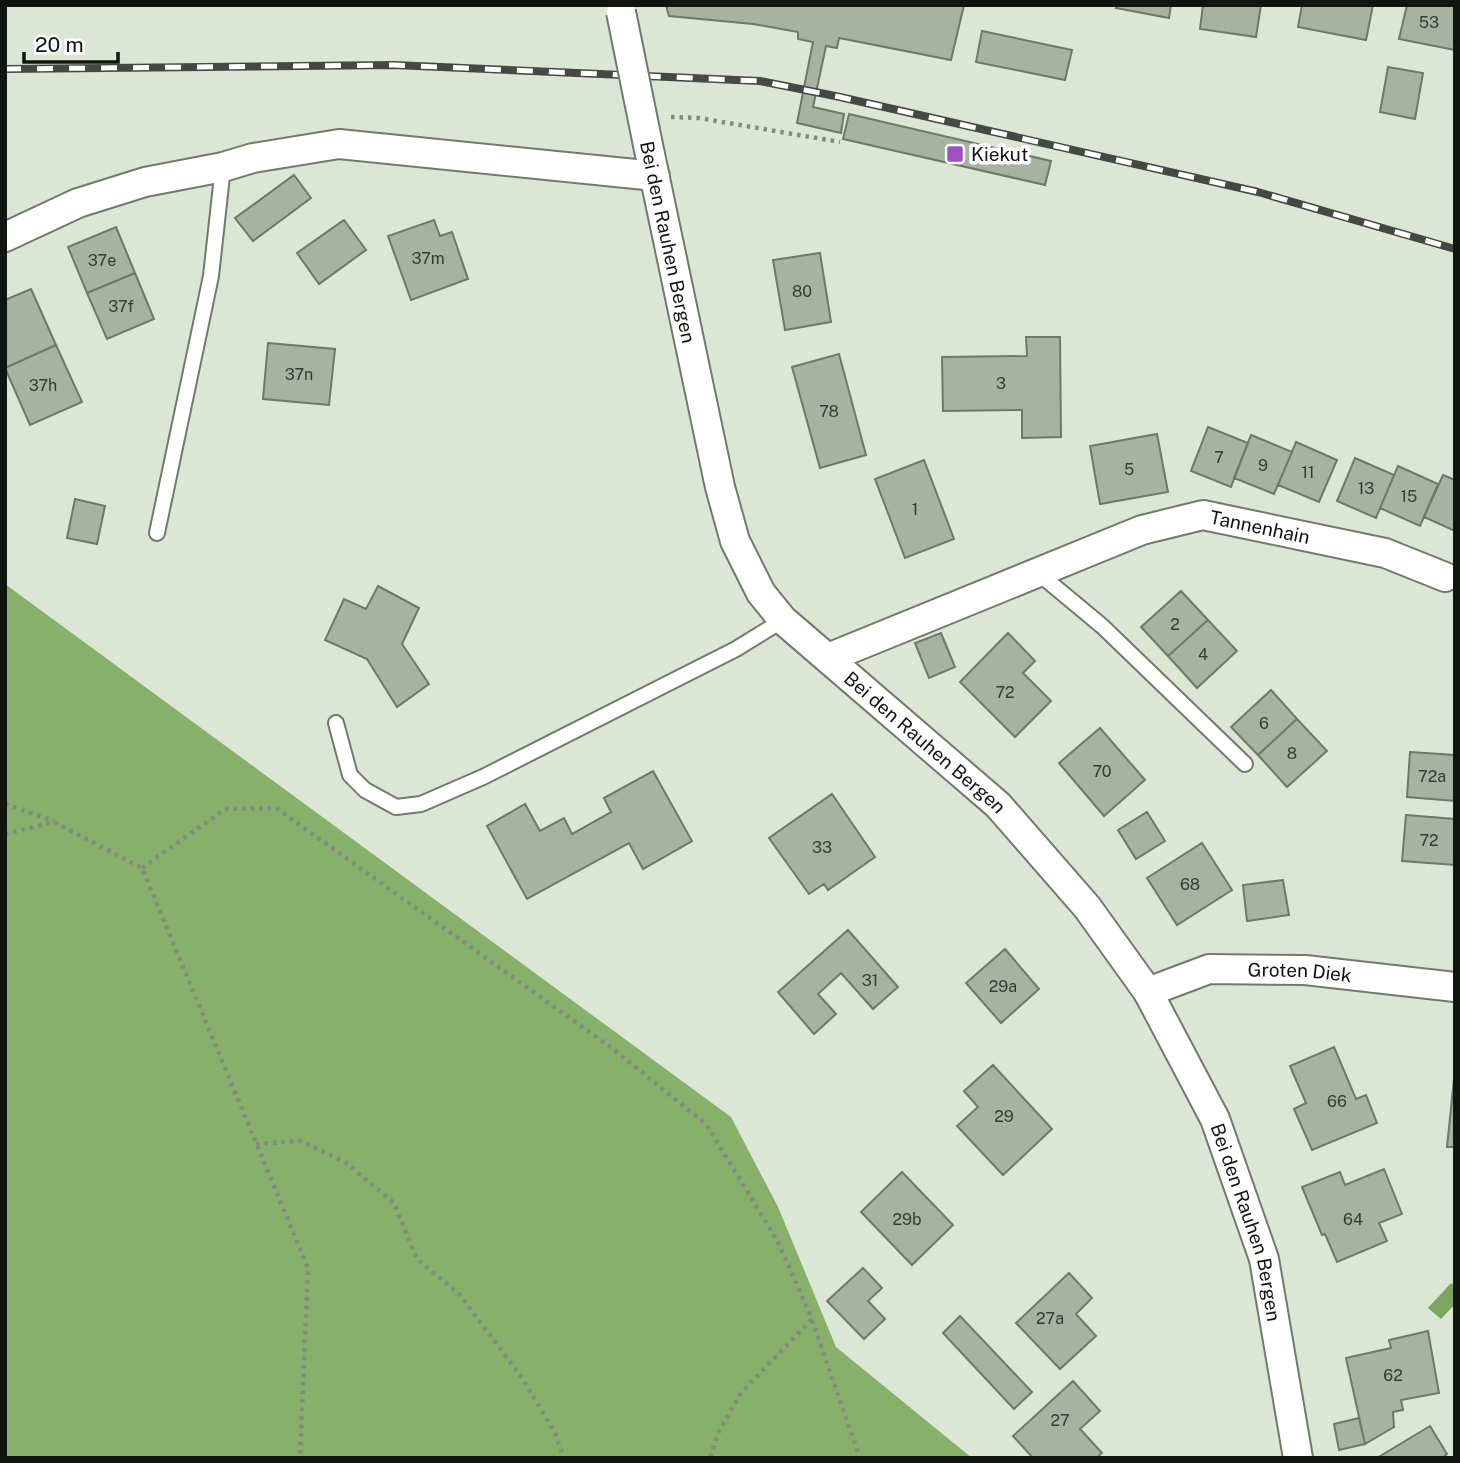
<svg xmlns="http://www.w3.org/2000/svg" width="1460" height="1463" font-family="'Public Sans',sans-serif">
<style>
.forest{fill:#87b16b}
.water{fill:#7ca560}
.building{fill:#a7b2a1;stroke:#6f7869;stroke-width:2}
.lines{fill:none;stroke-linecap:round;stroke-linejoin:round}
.lane-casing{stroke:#717b6b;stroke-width:18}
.street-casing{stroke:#717b6b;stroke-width:32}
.path{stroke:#838b7e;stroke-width:4.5;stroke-dasharray:3.5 5;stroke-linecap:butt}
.lane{stroke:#fff;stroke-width:14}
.street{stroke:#fff;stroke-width:28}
.rail-casing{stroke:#444a41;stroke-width:8}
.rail{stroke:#fff;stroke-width:5;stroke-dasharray:16;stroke-linecap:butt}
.street-bridge-casing{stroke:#717b6b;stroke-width:32;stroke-linecap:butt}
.street-bridge{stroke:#fff;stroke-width:28}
.poi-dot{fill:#9e51c2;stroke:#fff;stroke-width:2.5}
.labels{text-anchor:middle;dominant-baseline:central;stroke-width:7;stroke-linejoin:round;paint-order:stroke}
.number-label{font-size:16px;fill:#363c34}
.poi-label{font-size:19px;fill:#11150f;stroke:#fff;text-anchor:start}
.street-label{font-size:19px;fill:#11150f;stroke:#fff}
</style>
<rect width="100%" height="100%" fill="#dbe6d5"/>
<path class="forest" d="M 5,584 L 731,1117 L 778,1207 L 836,1347 L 972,1458 L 5,1458 Z"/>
<path class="water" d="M 1451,1283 L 1455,1286 L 1455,1304 L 1441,1319 L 1428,1308 Z"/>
<path class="building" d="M 666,5 L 964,5 L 951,60 L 839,38 L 837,48 L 826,46 L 813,107 L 844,114 L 841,133 L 797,123 L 813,42 L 798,39 L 798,32 L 753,24 L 669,16 Z
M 1117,5 L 1171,5 L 1169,18 L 1116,8 Z
M 1203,5 L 1261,5 L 1256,37 L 1200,29 Z
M 1302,5 L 1373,5 L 1366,40 L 1298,27 Z
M 1407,5 L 1455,5 L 1455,50 L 1399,39 Z
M 982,31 L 1072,50 L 1065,80 L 976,62 Z
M 1388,67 L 1423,73 L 1415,119 L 1380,112 Z
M 849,114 L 1051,161 L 1045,185 L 843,139 Z
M 294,175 L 311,198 L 253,241 L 235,218 Z
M 344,220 L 366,250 L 319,284 L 297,253 Z
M 434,220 L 440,236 L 452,232 L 468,279 L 411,300 L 388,236 Z
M 116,227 L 135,273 L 87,293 L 68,247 Z
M 820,253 L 831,322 L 785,330 L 773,260 Z
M 135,273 L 154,319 L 107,339 L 87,293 Z
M 31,289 L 56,345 L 5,368 L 5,300 Z
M 1026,337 L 1060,337 L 1061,437 L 1022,438 L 1022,410 L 943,411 L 942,357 L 1027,356 Z
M 268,343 L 335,349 L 329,405 L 263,399 Z
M 56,345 L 82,402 L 30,425 L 5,368 Z
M 839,354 L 866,455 L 820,468 L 792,367 Z
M 1208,427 L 1248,443 L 1231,487 L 1191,471 Z
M 1157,434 L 1168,492 L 1100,504 L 1090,446 Z
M 1251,435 L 1292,452 L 1274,494 L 1234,478 Z
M 1296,442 L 1337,460 L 1319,502 L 1278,485 Z
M 1355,458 L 1394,475 L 1376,518 L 1337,501 Z
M 924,460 L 954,539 L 905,558 L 875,479 Z
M 1398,466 L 1438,484 L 1420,526 L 1380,508 Z
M 1443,475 L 1455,480 L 1455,531 L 1424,517 Z
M 75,499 L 105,506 L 97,544 L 67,538 Z
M 378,586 L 419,608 L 402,644 L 429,684 L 397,707 L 367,659 L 325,640 L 344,599 L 366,609 Z
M 1181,591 L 1208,620 L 1168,656 L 1141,627 Z
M 1208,620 L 1237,651 L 1197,688 L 1168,656 Z
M 941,633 L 955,667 L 929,678 L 915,643 Z
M 1008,633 L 1035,661 L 1023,673 L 1051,701 L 1015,737 L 960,682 Z
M 1271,690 L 1297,719 L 1258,755 L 1231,727 Z
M 1297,719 L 1327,751 L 1287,787 L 1258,755 Z
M 1100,728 L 1145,780 L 1104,816 L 1059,763 Z
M 1410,752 L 1455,755 L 1455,801 L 1407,797 Z
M 653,771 L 692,841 L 643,869 L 629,843 L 527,899 L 487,826 L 525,804 L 540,831 L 564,818 L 572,834 L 611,812 L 604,798 Z
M 832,794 L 875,857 L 828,890 L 824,884 L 809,894 L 769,838 Z
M 1147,812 L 1165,841 L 1136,859 L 1118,830 Z
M 1406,815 L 1455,819 L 1455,865 L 1402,861 Z
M 1202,843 L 1232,890 L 1177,925 L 1147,878 Z
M 1283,880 L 1289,915 L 1247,921 L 1243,885 Z
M 848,930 L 898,987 L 873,1009 L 841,973 L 818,994 L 836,1014 L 814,1034 L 778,992 Z
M 1005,949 L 1039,989 L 1001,1023 L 966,983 Z
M 1334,1047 L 1356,1099 L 1366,1095 L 1377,1123 L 1312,1150 L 1294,1109 L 1306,1103 L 1290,1066 Z
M 993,1065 L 1052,1129 L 1003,1175 L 957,1126 L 978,1107 L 964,1091 Z
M 1455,1069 L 1455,1147 L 1447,1147 Z
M 1384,1169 L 1402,1214 L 1379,1223 L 1387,1241 L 1337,1262 L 1325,1234 L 1322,1235 L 1302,1187 L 1340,1172 L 1345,1185 Z
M 902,1172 L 953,1225 L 912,1265 L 861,1212 Z
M 863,1268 L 882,1288 L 868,1301 L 885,1319 L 864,1339 L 827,1301 Z
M 1069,1273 L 1092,1298 L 1076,1314 L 1096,1336 L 1060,1369 L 1016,1323 Z
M 960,1316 L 1032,1392 L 1014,1409 L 943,1333 Z
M 1428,1331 L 1439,1393 L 1401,1400 L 1403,1410 L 1393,1412 L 1394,1427 L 1365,1444 L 1346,1358 L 1391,1348 L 1389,1340 Z
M 1073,1381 L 1100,1411 L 1080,1429 L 1102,1453 L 1096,1458 L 1033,1458 L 1013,1436 Z
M 1359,1418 L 1365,1444 L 1339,1450 L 1334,1424 Z
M 1430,1426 L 1447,1454 L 1442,1458 L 1377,1458 Z"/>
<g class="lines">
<defs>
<path id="lane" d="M 157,533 L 211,276 L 223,167
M 1037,572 L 1102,626 L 1245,764
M 336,723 L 350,775 L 365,790 L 396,807 L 421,804 L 483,777 L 736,649 L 783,620"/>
<g id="street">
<path id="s1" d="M 648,145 L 720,487 L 735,541 L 761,593 L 783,620 L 998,805 L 1087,907 L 1148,992 L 1215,1119 L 1264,1259 L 1298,1458"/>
<path d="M 5,237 L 78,203 L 145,182 L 223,167 L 253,158 L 339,144 L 655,176"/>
<path id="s2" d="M 828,658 L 1142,530 L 1203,515 L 1385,553 L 1445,577"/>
<path id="s3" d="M 1148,992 L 1209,969 L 1305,970 L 1455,987"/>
</g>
</defs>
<use href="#lane" class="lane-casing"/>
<use href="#street" class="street-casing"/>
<path class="path" d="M 671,117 L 699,118 L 840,142
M 5,804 L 54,821
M 5,834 L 54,822 L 142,868 L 308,1268 L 300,1458
M 142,868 L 225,809 L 276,808 L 609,1046 L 706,1124 L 778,1242 L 812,1319 L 741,1393 L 718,1433 L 710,1458
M 256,1144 L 301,1141 L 345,1162 L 394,1203 L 417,1259 L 460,1295 L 522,1378 L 555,1433 L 564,1458
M 812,1320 L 860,1458"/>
<use href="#lane" class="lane"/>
<use href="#street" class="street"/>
<defs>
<path id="rail" d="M 5,69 L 394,65 L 760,81 L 840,97 L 1258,192 L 1455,249"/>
</defs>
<use href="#rail" class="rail-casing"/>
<use href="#rail" class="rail"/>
<defs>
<path id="street-bridge" d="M 621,12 L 648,145"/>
</defs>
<use href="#street-bridge" class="street-bridge-casing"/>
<use href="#street-bridge" class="street-bridge"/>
</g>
<rect class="poi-dot" x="946" y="145" width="18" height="18" rx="3.5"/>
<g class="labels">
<g class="number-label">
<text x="1429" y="22">53</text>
<text x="428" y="258">37m</text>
<text x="102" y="260">37e</text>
<text x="802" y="291">80</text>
<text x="121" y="306">37f</text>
<text x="299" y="374">37n</text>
<text x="1001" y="383">3</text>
<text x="43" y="385">37h</text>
<text x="829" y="411">78</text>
<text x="1219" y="457">7</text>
<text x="1263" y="465">9</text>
<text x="1129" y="469">5</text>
<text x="1308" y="472">11</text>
<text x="1366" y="488">13</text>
<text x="1409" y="496">15</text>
<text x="915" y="509">1</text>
<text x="1175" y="624">2</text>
<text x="1203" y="654">4</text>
<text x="1005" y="692">72</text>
<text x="1264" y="723">6</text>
<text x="1292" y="753">8</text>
<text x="1102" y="771">70</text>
<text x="1432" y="776">72a</text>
<text x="1429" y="840">72</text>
<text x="822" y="847">33</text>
<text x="1190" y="884">68</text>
<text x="870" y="980">31</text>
<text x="1003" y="986">29a</text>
<text x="1337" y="1101">66</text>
<text x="1004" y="1116">29</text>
<text x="907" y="1219">29b</text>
<text x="1353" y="1219">64</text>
<text x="1050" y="1318">27a</text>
<text x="1393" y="1375">62</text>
<text x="1060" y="1420">27</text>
</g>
<g class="poi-label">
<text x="971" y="154">Kiekut</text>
</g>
<g class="street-label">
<text transform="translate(668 242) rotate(78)">Bei den Rauhen Bergen</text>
<text stroke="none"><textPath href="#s2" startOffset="460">Tannenhain</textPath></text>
<text stroke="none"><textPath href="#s1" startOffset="686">Bei den Rauhen Bergen</textPath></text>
<text stroke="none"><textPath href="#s3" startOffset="156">Groten Diek</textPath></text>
<text stroke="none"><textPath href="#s1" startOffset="1274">Bei den Rauhen Bergen</textPath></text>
</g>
</g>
<rect width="1460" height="1463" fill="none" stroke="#11150f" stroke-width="14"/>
<path d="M24 52v10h94v-10" fill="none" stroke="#11150f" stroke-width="3.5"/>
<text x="35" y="52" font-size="21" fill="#11150f" stroke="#ffffff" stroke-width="5" paint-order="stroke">20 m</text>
</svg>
